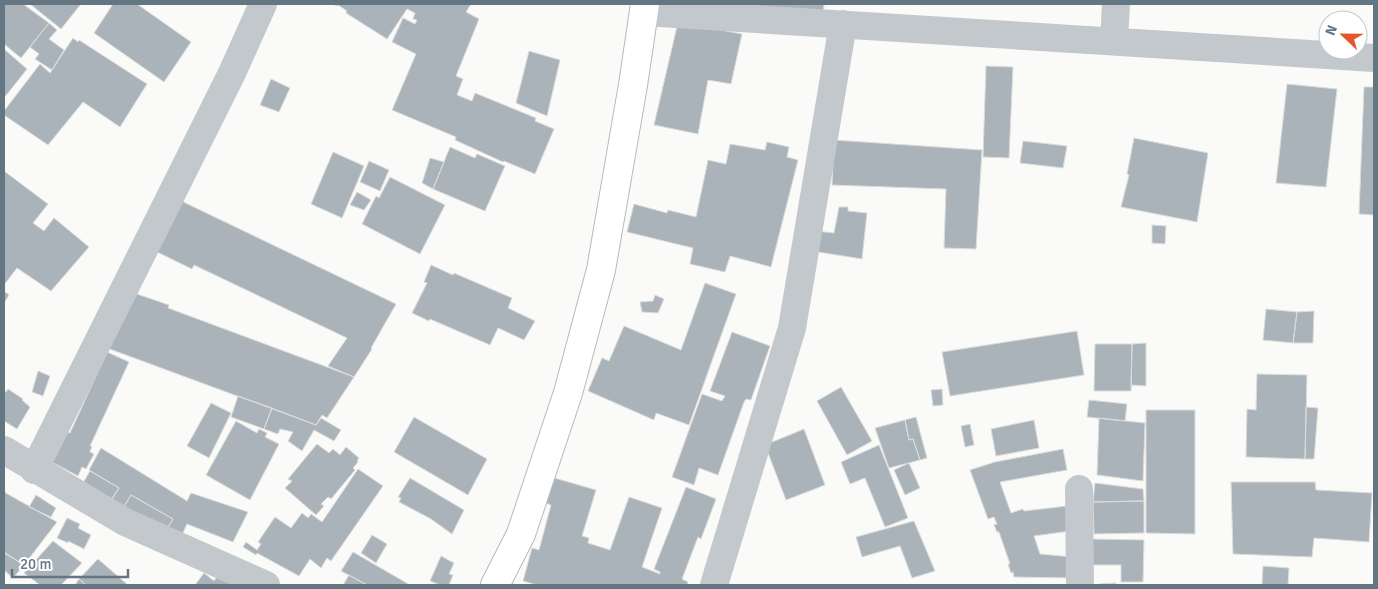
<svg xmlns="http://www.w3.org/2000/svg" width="1378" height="589" font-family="Signika,sans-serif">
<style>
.building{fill:#aab3b9;stroke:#dcdcda}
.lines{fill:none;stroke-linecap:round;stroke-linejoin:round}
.major-casing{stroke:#b5babe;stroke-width:30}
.minor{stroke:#c3c8cc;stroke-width:28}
.major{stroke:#fff;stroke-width:28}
</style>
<rect width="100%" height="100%" fill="#fafaf8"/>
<path class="building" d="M 4,4 L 23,4 L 49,23 L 21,58 L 4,44 Z
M 30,4 L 81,4 L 61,29 Z
M 113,4 L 137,4 L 191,42 L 164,82 L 94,33 Z
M 333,4 L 471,4 L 466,12 L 479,19 L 456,76 L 463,79 L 457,95 L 472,101 L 475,93 L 536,118 L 535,121 L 554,129 L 535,174 L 504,161 L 503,162 L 455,140 L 456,137 L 392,110 L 416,54 L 392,42 L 403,18 L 415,24 L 417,20 L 413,19 L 415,13 L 407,9 L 387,39 L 346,13 L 347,11 L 338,5 L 337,6 Z
M 757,4 L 824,4 L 823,18 L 756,10 Z
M 678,22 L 742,34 L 731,84 L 708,80 L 698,134 L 654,125 Z
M 49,23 L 57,30 L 49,39 L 64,50 L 52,70 L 35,59 L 39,54 L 30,47 Z
M 73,38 L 78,42 L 79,40 L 147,84 L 120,127 L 83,102 L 48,145 L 4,115 L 4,111 L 40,64 L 50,73 Z
M 4,49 L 27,69 L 4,98 Z
M 529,51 L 560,60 L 547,116 L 516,103 Z
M 986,66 L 1013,67 L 1009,158 L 983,157 Z
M 271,79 L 290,88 L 279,112 L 260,105 Z
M 1287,84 L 1337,89 L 1326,187 L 1276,183 Z
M 1364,87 L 1374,87 L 1374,215 L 1359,214 Z
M 1134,138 L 1208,153 L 1197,222 L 1121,207 L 1129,175 L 1127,174 Z
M 834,140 L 982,150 L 976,249 L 944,248 L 946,189 L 832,185 Z
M 1023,141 L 1067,146 L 1063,168 L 1020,163 Z
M 767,142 L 789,147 L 787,157 L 798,160 L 771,267 L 730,256 L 725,272 L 690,264 L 693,248 L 627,232 L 634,204 L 667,213 L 668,210 L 696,217 L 708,160 L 726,164 L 730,144 L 765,150 Z
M 450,147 L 475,158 L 477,154 L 505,166 L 485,211 L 433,189 Z
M 333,152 L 364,166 L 342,218 L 311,204 Z
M 430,158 L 444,162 L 433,189 L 422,183 Z
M 369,161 L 389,170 L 380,191 L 360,182 Z
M 4,171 L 48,204 L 33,223 L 44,231 L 54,218 L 89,247 L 51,291 L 17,268 L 4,285 Z
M 390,177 L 445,205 L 420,254 L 362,224 L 376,196 L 379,198 Z
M 357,192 L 371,200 L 364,210 L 350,205 Z
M 175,198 L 396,304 L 371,348 L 372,349 L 354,377 L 328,366 L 347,338 L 194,265 L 192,269 L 151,249 Z
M 839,207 L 848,207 L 848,211 L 867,213 L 862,259 L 812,251 L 815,231 L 834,233 Z
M 1152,225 L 1166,226 L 1165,244 L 1152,243 Z
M 431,265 L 453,275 L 454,273 L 512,298 L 508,308 L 535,321 L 524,340 L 498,328 L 490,345 L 430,319 L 429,321 L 412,313 L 427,283 L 424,282 Z
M 705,283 L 736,294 L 689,425 L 656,413 L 654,420 L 588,391 L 602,358 L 609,361 L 624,326 L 681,350 Z
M 4,291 L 9,295 L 4,303 Z
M 131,292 L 169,305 L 168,308 L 354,377 L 327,418 L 322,415 L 316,425 L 107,348 Z
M 655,295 L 664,299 L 658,313 L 642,312 L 640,302 L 653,301 Z
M 1266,309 L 1297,312 L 1293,343 L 1263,340 Z
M 1314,311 L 1313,343 L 1293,343 L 1297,312 Z
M 1077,331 L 1084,375 L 950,396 L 942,352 Z
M 732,332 L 770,346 L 751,400 L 746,399 L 744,402 L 718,475 L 699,468 L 694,485 L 672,477 L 702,394 L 722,401 L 725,396 L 710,391 Z
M 1146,343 L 1146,386 L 1131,385 L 1132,344 Z
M 1095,344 L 1132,344 L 1131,391 L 1094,391 Z
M 107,352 L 129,362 L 90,446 L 92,446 L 90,452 L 94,454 L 86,469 L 82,467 L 78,476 L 44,458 L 63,430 L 70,433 Z
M 38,371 L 50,376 L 43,396 L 32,392 Z
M 1257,374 L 1307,375 L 1305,459 L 1246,457 L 1247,409 L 1256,410 Z
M 841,387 L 872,441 L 847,455 L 817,401 Z
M 8,389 L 23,399 L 22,400 L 30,407 L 17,429 L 4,421 L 4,391 L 6,392 Z
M 942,389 L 943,405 L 933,406 L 931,390 Z
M 238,396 L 272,408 L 264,429 L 231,417 Z
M 1089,400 L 1127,404 L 1125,421 L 1087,417 Z
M 211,403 L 231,413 L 209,458 L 187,446 Z
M 1306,407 L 1318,408 L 1314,459 L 1305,459 Z
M 272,408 L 316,425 L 321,418 L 341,430 L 334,441 L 314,430 L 302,451 L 288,441 L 293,432 L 280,429 L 278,434 L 264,429 Z
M 1146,410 L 1195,410 L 1195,534 L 1146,533 Z
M 414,417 L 487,459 L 468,495 L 394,452 Z
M 916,417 L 927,458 L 920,460 L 913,439 L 909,440 L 905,420 Z
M 1099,418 L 1145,423 L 1143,481 L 1097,475 Z
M 905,420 L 909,440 L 913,439 L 920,460 L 889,468 L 875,428 Z
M 1034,420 L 1039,448 L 996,456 L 991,429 Z
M 236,421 L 257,433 L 259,429 L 267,433 L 265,437 L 279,444 L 250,500 L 206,475 Z
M 970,424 L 974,445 L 965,447 L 961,426 Z
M 804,429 L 825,485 L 786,500 L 765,445 Z
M 317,444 L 329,453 L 333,449 L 340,455 L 346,447 L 359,458 L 357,461 L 358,462 L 353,468 L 355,470 L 331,499 L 328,497 L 321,504 L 324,506 L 316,515 L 285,488 L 292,481 L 288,479 Z
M 879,445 L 908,518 L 885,527 L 865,478 L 850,484 L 841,462 Z
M 101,448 L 187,501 L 191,493 L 248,512 L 233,542 L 187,524 L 181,537 L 166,530 L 173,519 L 131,495 L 122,510 L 110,501 L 119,488 L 89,470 Z
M 1063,449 L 1067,470 L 1000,482 L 1011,513 L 1023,509 L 1024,511 L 1067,506 L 1070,531 L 1034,536 L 1040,554 L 1072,557 L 1072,578 L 1014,577 L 1013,572 L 1011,573 L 1008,564 L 1010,564 L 999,532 L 997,532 L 994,525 L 997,524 L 994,517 L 988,519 L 970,470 L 995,462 Z
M 909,463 L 920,488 L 905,495 L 894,470 Z
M 358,469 L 383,486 L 331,561 L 327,558 L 321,568 L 310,559 L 299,576 L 257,553 L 256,555 L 243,547 L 246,542 L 257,550 L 261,544 L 258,542 L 275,517 L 291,528 L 302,513 L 308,518 L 311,514 L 322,522 Z
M 90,471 L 119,488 L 111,501 L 83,483 Z
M 551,477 L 596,490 L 582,536 L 589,538 L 588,543 L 610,550 L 629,497 L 662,508 L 642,567 L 660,574 L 660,572 L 654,569 L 686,487 L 716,499 L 701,539 L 698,537 L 682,579 L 688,582 L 687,585 L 537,585 L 523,581 L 532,548 L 539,550 L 551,505 L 543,502 Z
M 410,478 L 464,510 L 452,534 L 431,519 L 399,502 L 401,498 L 398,497 Z
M 1231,482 L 1315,482 L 1316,490 L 1372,493 L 1369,542 L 1314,538 L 1312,557 L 1233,554 Z
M 1095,483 L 1143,489 L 1144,501 L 1093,502 Z
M 4,492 L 57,522 L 24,565 L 4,553 Z
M 36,495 L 56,508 L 51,517 L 29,507 Z
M 131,495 L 173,519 L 166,530 L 124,507 Z
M 1144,501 L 1144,533 L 1094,534 L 1093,502 Z
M 67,518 L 80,524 L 78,528 L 91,535 L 84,549 L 68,541 L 68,543 L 57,538 Z
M 914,521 L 935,571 L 912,578 L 900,546 L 862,557 L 856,537 Z
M 372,535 L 387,544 L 376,563 L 361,553 Z
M 1092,539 L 1144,540 L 1143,582 L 1121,582 L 1121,565 L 1092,565 Z
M 53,541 L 82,563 L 61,585 L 40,585 L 24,573 Z
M 4,552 L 24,565 L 13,578 L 4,570 Z
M 353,552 L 410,585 L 367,585 L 341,571 Z
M 441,556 L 454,563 L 449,574 L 453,575 L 449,585 L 440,585 L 430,581 Z
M 98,559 L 128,585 L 86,585 L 79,579 Z
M 1263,566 L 1289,568 L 1288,585 L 1262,585 Z
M 204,573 L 214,581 L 219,574 L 236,585 L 195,585 Z
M 349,575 L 367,585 L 343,585 Z
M 79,579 L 86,585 L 75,585 Z
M 1116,583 L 1116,585 L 1100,584 Z"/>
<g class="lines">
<defs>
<path id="major" d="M 495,585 L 521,534 L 568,393 L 601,270 L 633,85 L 645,4"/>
</defs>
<use href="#major" class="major-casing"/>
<path class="minor" d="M 644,12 L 1374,58
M 1114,41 L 1116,4
M 4,450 L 125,522 L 266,585
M 34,470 L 232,73 L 263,4
M 1079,489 L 1080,585
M 714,585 L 792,328 L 843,24"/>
<use href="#major" class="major"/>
</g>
<rect width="1378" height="589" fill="none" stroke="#657683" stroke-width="10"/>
<g transform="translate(1343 35) rotate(292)"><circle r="24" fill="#ffffff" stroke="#c1c8cd"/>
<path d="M0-4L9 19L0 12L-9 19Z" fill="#e4572e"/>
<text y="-8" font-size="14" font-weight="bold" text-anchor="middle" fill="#657683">N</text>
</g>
<path d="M12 569v8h116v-8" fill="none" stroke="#657683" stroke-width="2.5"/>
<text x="20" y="569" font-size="15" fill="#657683" stroke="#ffffff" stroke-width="4" paint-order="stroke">20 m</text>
</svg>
